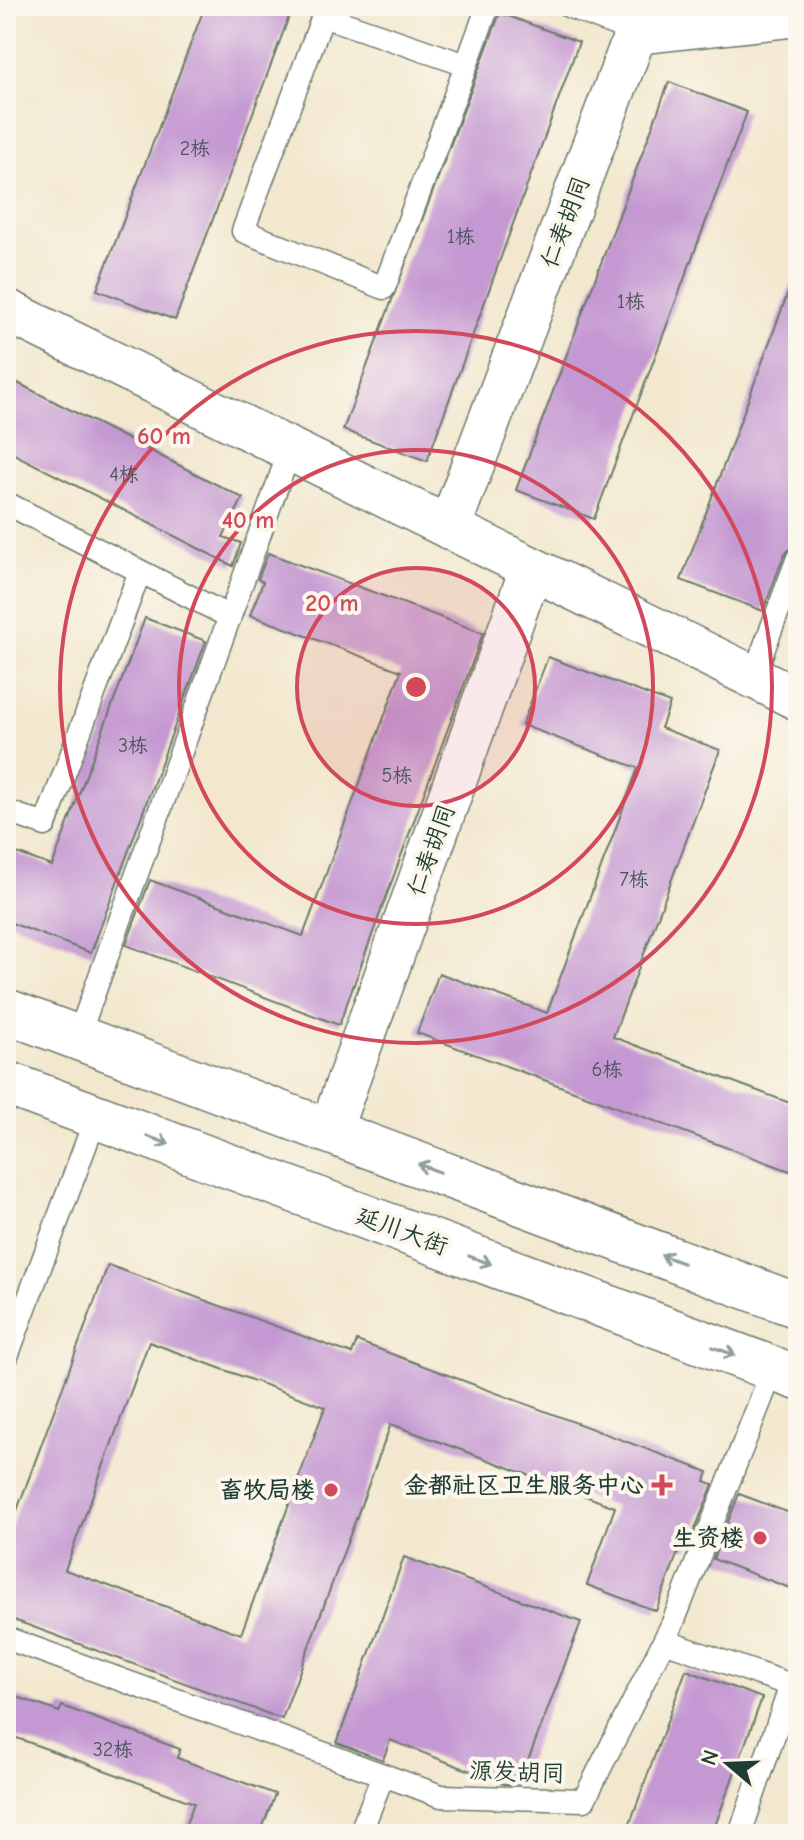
<svg xmlns="http://www.w3.org/2000/svg" width="804" height="1840" font-family="'Comic Neue','LXGW WenKai TC',sans-serif">
<style>
.building{fill:#c498d2;fill-rule:evenodd}
.lines{fill:none;stroke-linecap:round;stroke-linejoin:round}
.lane-casing{stroke:#69796a;stroke-width:25}
.street-casing{stroke:#69796a;stroke-width:45}
.primary-casing{stroke:#69796a;stroke-width:47}
.lane{stroke:#fff;stroke-width:22}
.street{stroke:#fff;stroke-width:42}
.primary{stroke:#fff;stroke-width:44}
.oneway{stroke:#8f9e9a}
.ring{fill:none;stroke:#d1495b;stroke-width:4}
.poi-dot{fill:#d1495b;stroke:#fbf7ec;stroke-width:3}
.labels{text-anchor:middle;dominant-baseline:central;stroke-width:8;stroke-linejoin:round;paint-order:stroke}
.number-label{font-size:20px;fill:#48545c}
.street-label{font-size:24px;fill:#1f3d34;stroke:#fbf7ec}
.poi-label{font-size:24px;font-weight:bold;fill:#1f3d34;stroke:#fbf7ec;text-anchor:end}
.centre{fill:#d1495b;stroke:#fbf7ec;stroke-width:4}
.ring-label{font-size:24px;text-anchor:middle;font-weight:bold;fill:#d1495b;stroke:#fbf7ec;stroke-width:8;stroke-linejoin:round;paint-order:stroke}
</style>
<rect width="100%" height="100%" fill="#fbf7ec"/>
<filter id="ink" filterUnits="userSpaceOnUse"><feTurbulence type="fractalNoise" baseFrequency=".0125" numOctaves="2"/><feDisplacementMap in="SourceGraphic" scale="16" xChannelSelector="R" yChannelSelector="G"/><feConvolveMatrix kernelMatrix="1 2 1 2 8 2 1 2 1" color-interpolation-filters="sRGB"/></filter>
<filter id="wash" filterUnits="userSpaceOnUse"><feTurbulence type="fractalNoise" baseFrequency=".006" numOctaves="4" result="noise"/><feDisplacementMap in="SourceGraphic" scale="32" xChannelSelector="R" yChannelSelector="G"/><feGaussianBlur stdDeviation="1.8" result="paint"/><feColorMatrix in="noise" values="0 0 0 0 0 0 0 0 0 0 0 0 0 0 0 0 0 1.4 0 .05"/><feComposite in="paint" operator="in"/></filter>
<g filter="url(#wash)">
<rect width="100%" height="100%" fill="#f3e8cf"/>
<g id="blocks">
<path class="building" d="M 205,6 L 293,6 L 175,320 L 97,290 Z
M 500,13 L 579,42 L 427,461 L 343,430 Z
M 669,82 L 747,112 L 594,519 L 516,490 Z
M 795,274 L 798,275 L 798,544 L 785,553 L 763,611 L 681,580 Z
M 6,377 L 243,498 L 223,537 L 241,543 L 233,566 L 6,450 Z
M 268,553 L 483,633 L 339,1025 L 126,945 L 150,880 L 303,936 L 401,671 L 250,615 L 263,582 L 258,579 Z
M 145,618 L 206,641 L 91,953 L 6,921 L 6,849 L 52,866 Z
M 548,657 L 670,703 L 661,728 L 720,750 L 613,1037 L 798,1106 L 798,1174 L 417,1033 L 439,973 L 547,1013 L 638,768 L 522,725 Z
M 108,1265 L 352,1354 L 357,1341 L 708,1472 L 705,1481 L 713,1484 L 687,1549 L 680,1547 L 656,1611 L 587,1585 L 615,1507 L 391,1424 L 282,1719 L 6,1617 L 6,1540 ZM 149,1342 L 325,1407 L 241,1634 L 65,1570 Z
M 739,1494 L 798,1516 L 798,1591 L 713,1559 Z
M 404,1557 L 581,1622 L 519,1784 L 504,1784 L 390,1740 L 383,1760 L 337,1743 Z
M 686,1670 L 762,1698 L 712,1834 L 626,1834 Z
M 6,1693 L 59,1712 L 62,1706 L 180,1749 L 177,1758 L 275,1794 L 260,1834 L 182,1834 L 194,1803 L 6,1734 Z"/>
</g>
</g>
<g filter="url(#ink)">
<use href="#blocks" fill-opacity="0" stroke="#69796a" stroke-width="2"/>
<g class="lines">
<defs>
<path id="lane" d="M 568,6 L 636,33
M 466,65 L 323,16 L 243,231 L 384,288 L 488,6
M 6,503 L 230,617
M 753,677 L 798,558
M 6,811 L 45,825 L 140,571
M 78,1037 L 290,450
M 6,1359 L 96,1117
M 6,1638 L 441,1796 L 584,1800 L 672,1625 L 773,1369
M 664,1641 L 791,1685 L 740,1834
M 360,1834 L 383,1775"/>
<path id="street" d="M 636,33 L 798,15
M 6,310 L 798,699
M 449,528 L 646,6
M 330,1131 L 531,569"/>
<path id="primary" d="M 6,1011 L 798,1306
M 6,1083 L 798,1378"/>
</defs>
<use href="#lane" class="lane-casing"/>
<use href="#street" class="street-casing"/>
<use href="#primary" class="primary-casing"/>
<use href="#lane" class="lane"/>
<use href="#street" class="street"/>
<use href="#primary" class="primary"/>
</g>
<defs><path id="oneway-shaft" d="M-6 0H5M1.5-3L5.5 0L1.5 3" fill="none" stroke-width="1.6" stroke-linecap="round" stroke-linejoin="round" transform="scale(2)"/></defs>
<g class="oneway">
<use href="#oneway-shaft" transform="translate(158 1140) rotate(20)"/>
<use href="#oneway-shaft" transform="translate(429 1168) rotate(-159)"/>
<use href="#oneway-shaft" transform="translate(672 1259) rotate(-159)"/>
<use href="#oneway-shaft" transform="translate(480 1260) rotate(20)"/>
<use href="#oneway-shaft" transform="translate(724 1351) rotate(20)"/>
</g>
</g>
<circle cx="416" cy="687" r="119" fill="#d1495b" fill-opacity=".12"/>
<g class="ring">
<circle cx="416" cy="687" r="119"/>
<circle cx="416" cy="687" r="237"/>
<circle cx="416" cy="687" r="356"/>
</g>
<g class="poi-dot">
<path d="M658 1473h8v8h8v8h-8v8h-8v-8h-8v-8h8z"/>
<circle cx="331" cy="1490" r="8"/>
<circle cx="760" cy="1538" r="8"/>
</g>
<g class="labels">
<g class="number-label">
<text x="195" y="148">2栋</text>
<text x="461" y="236">1栋</text>
<text x="631" y="301">1栋</text>
<text x="124" y="474">4栋</text>
<text x="133" y="745">3栋</text>
<text x="397" y="775">5栋</text>
<text x="634" y="879">7栋</text>
<text x="607" y="1069">6栋</text>
<text x="113" y="1749">32栋</text>
</g>
<g class="street-label">
<text transform="translate(565 222) rotate(-69)">仁寿胡同</text>
<text transform="translate(431 850) rotate(-70)">仁寿胡同</text>
<text transform="translate(402 1231) rotate(20)">延川大街</text>
<text transform="translate(517 1772) rotate(2)">源发胡同</text>
</g>
<g class="poi-label">
<text x="644" y="1485">金都社区卫生服务中心</text>
<text x="315" y="1490">畜牧局楼</text>
<text x="744" y="1538">生资楼</text>
</g>
</g>
<circle cx="416" cy="687" r="12" class="centre"/>
<g class="ring-label">
<text x="164" y="444">60 m</text>
<text x="248" y="528">40 m</text>
<text x="332" y="611">20 m</text>
</g>
<rect width="804" height="1840" fill="none" stroke="#fbf7ec" stroke-width="32"/>
<g transform="translate(728 1764) rotate(289)" stroke="#fbf7ec" stroke-width="6" paint-order="stroke">
<path d="M0-6L14 30L0 20L-14 30Z" fill="#1f3d34"/>
<text y="-12" font-size="22" font-weight="bold" text-anchor="middle" fill="#1f3d34">N</text>
</g>
</svg>
